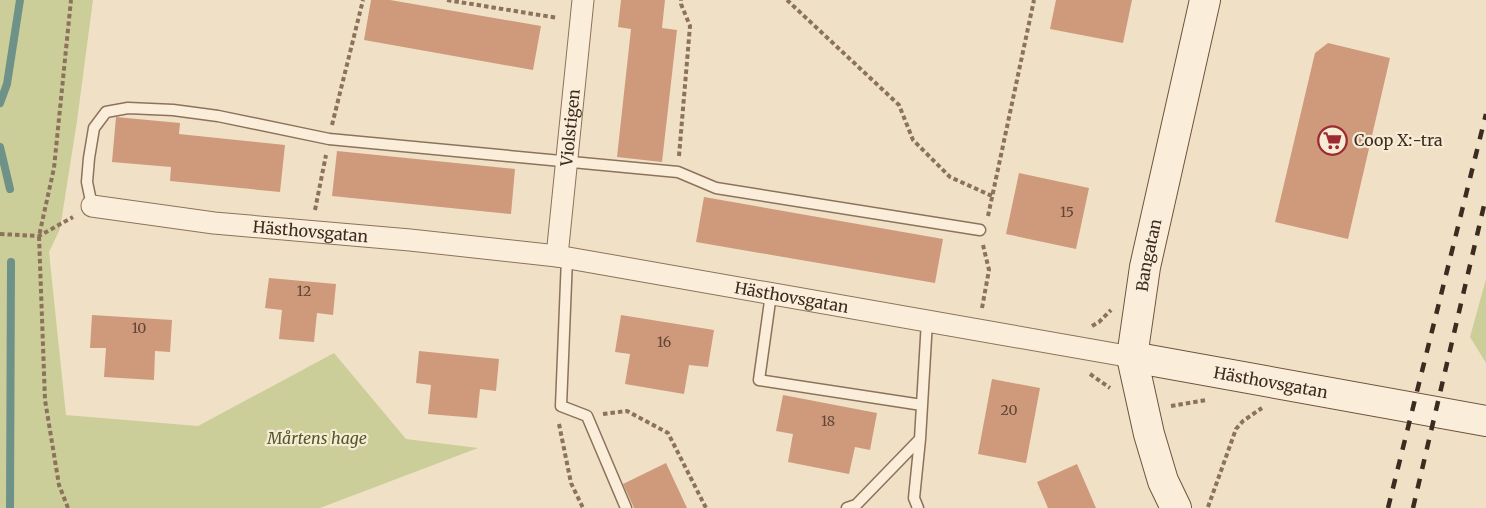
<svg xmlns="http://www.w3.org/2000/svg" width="1486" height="508" font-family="Merriweather,serif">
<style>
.green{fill:#ccce9a}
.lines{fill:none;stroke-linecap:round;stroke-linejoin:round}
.stream{stroke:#6e9287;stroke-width:8}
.building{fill:#cf997b}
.lane-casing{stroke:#8c725b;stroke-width:13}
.street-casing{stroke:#8c725b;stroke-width:23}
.secondary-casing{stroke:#6e533e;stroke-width:32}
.path{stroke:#8c725b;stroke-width:4;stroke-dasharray:4.5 3;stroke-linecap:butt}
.lane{stroke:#faeeda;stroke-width:10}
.street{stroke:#faeeda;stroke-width:21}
.secondary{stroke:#faeeda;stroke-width:30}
.rail{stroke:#3c2b1f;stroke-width:4.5;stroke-dasharray:10 10;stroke-linecap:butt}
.labels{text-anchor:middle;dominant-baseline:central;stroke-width:4.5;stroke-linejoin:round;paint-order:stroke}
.number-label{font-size:14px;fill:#614636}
.street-label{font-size:16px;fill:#3c2b1f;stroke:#f7ebd6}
.poi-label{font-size:16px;fill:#3c2b1f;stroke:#f7ebd6;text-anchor:start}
.park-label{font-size:16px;font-style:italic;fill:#4f5925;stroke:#f7ebd6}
</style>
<rect width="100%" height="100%" fill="#f0e1c6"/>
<path class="green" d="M 0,0 L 93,0 L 77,121 L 60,229 L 49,252 L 66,415 L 198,426 L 334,353 L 406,439 L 478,448 L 320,508 L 0,508 Z
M 1486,279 L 1486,363 L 1470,337 Z"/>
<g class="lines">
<path class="stream" d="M 0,103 L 7,84 L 20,0
M 0,147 L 10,189
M 10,508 L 11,262"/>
</g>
<path class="building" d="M 371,0 L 390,0 L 541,26 L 533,70 L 364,40 Z
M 621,0 L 665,0 L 662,28 L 677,30 L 662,162 L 617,157 L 631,29 L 618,27 Z
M 1056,0 L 1132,0 L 1123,43 L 1050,29 Z
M 1328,43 L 1390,58 L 1348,239 L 1275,222 L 1315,53 Z
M 116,117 L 180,123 L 179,134 L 285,145 L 280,192 L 170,181 L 171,167 L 112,162 Z
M 337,151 L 515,169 L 511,214 L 332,196 Z
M 1019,173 L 1089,188 L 1076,249 L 1006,234 Z
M 704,197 L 943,239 L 935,283 L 696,242 Z
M 269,278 L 336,284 L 333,315 L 317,313 L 314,342 L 279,339 L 282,310 L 265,308 Z
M 92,315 L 172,320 L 170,352 L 155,351 L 154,380 L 104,377 L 106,348 L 90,348 Z
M 621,315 L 714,330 L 708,367 L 689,365 L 684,394 L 625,384 L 630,354 L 615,352 Z
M 419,351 L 499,359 L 496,391 L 480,389 L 477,418 L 428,414 L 431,385 L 416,383 Z
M 992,379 L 1040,388 L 1026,463 L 978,454 Z
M 783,395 L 877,413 L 870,450 L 855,447 L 849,474 L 788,462 L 793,434 L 776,431 Z
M 666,463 L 687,508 L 634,508 L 623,484 Z
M 1077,464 L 1096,508 L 1048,508 L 1037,482 Z"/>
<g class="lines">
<defs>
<path id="lane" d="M 92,206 L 87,182 L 89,158 L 94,128 L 106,112 L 128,108 L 173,110 L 218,116 L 329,139 L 678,172 L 716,188 L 980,230
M 567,258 L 561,406 L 587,416 L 626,508
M 771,294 L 759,380 L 922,405
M 847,508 L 856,505 L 920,439 L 927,321
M 918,508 L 914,498 L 920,439"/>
<g id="street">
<path id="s1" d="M 92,206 L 214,223 L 410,240 L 557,256 L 1132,357"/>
<path id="s2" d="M 557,256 L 583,0"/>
</g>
<g id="secondary">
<path id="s3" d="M 1132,357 L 1486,421"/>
<path id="s4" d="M 1176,508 L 1163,481 L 1149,434 L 1132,357 L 1145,267 L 1205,0"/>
</g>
</defs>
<use href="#lane" class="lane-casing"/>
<use href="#street" class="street-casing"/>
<use href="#secondary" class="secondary-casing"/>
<path class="path" d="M 447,0 L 558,18
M 787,0 L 899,105 L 913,140 L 950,177 L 992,196
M 332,125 L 363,0
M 679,156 L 690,26 L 681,4 L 681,0
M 315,210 L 326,155
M 988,216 L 1034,0
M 0,234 L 39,236 L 73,217
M 982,308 L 989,270 L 983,245
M 1092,326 L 1099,322 L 1111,310
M 1090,374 L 1110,388
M 1171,406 L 1207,400
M 603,414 L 627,411 L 668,433 L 706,508
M 559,424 L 571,483 L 583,508
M 1208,507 L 1236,429 L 1243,421 L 1262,408
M 68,508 L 59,485 L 45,400 L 39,236 L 54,168 L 71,0"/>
<use href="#lane" class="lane"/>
<use href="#street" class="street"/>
<use href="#secondary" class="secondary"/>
<path class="rail" d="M 1388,508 L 1486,114
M 1413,508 L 1486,197"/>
</g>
<defs>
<symbol id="supermarket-ring" viewBox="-11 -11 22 22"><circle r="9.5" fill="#f7ebd6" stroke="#9d2932" stroke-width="1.5"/><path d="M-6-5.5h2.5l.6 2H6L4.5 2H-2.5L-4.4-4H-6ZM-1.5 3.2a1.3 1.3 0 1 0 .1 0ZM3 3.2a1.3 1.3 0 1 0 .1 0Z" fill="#9d2932"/></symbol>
</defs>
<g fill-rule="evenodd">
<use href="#supermarket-ring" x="1316" y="124" width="33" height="33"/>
</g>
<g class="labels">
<g class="number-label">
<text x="1067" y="212">15</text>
<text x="304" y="291">12</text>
<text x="139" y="328">10</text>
<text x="664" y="342">16</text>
<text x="1009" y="410">20</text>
<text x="828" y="421">18</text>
</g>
<g class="street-label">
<text stroke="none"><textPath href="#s2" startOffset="129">Violstigen</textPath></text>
<text stroke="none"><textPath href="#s1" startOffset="220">Hästhovsgatan</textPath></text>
<text stroke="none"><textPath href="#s4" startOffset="261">Bangatan</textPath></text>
<text stroke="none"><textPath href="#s1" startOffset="706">Hästhovsgatan</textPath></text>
<text stroke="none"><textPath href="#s3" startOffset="141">Hästhovsgatan</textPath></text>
</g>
<g class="poi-label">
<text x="1354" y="140">Coop X:-tra</text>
</g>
<g class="park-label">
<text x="317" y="438">Mårtens hage</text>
</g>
</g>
</svg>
